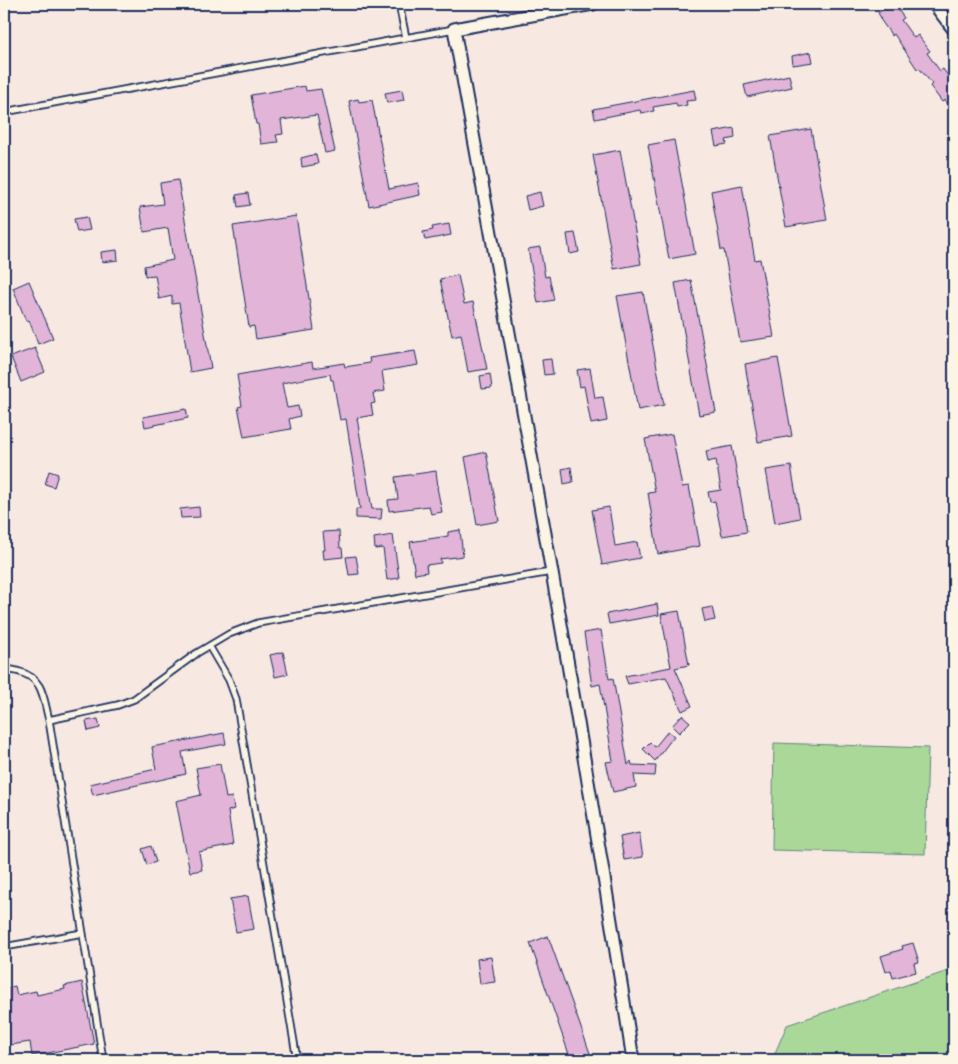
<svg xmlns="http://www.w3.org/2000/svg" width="958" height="1064" font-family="Sriracha,sans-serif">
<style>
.grass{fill:#aad898;stroke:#62847b}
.building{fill:#e1b4d8;stroke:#1b2f5e}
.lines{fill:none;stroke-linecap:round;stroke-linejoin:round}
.service-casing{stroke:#1b2f5e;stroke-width:9}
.minor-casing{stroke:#1b2f5e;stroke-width:15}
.service{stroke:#fcf5e5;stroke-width:5.5}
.minor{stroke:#fcf5e5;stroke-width:11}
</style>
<rect width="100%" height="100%" fill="#f7e8e2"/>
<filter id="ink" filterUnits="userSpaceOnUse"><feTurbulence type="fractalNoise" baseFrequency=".02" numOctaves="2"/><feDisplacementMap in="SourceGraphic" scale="10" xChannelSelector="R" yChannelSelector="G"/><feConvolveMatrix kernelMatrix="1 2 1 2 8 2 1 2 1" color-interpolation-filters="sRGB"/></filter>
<g filter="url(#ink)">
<path class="grass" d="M 774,743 L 928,748 L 925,854 L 772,850 Z
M 954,969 L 954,1060 L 772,1060 L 787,1025 Z"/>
<path class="building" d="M 891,4 L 894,4 L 904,18 L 901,20 L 914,38 L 918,35 L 930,51 L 927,53 L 940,71 L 943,69 L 954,84 L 954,114 L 945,100 L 942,102 L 930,86 L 932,84 L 919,68 L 917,69 L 894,34 L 892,36 L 880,19 L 881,18 L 878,13 Z
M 811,52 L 813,62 L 793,65 L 792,56 Z
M 789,75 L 792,87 L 747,97 L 744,85 Z
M 305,86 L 306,91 L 321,89 L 335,151 L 325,153 L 317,115 L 281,120 L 283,134 L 276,135 L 278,142 L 261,144 L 258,124 L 256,124 L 251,95 Z
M 402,90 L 404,100 L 387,103 L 385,93 Z
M 694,90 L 696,100 L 686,101 L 687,105 L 677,107 L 676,103 L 653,107 L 654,111 L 641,113 L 640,110 L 595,119 L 593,109 Z
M 358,99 L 359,102 L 372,100 L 389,189 L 418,183 L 420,195 L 369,206 L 349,101 Z
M 734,128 L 735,138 L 726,140 L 727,144 L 716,146 L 713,132 Z
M 811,129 L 827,220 L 786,227 L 770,136 Z
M 674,140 L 695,254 L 669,259 L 648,145 Z
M 620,150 L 641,264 L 614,269 L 593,155 Z
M 316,154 L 318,164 L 302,167 L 301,158 Z
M 178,180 L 211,368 L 190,372 L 179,303 L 172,304 L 172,296 L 159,299 L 155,275 L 145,276 L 144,266 L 173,260 L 168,228 L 144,232 L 140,207 L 163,204 L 160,183 Z
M 742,185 L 755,260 L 760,259 L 774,337 L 740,342 L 724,250 L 721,250 L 711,191 Z
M 540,192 L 543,206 L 528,210 L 525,196 Z
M 248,193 L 250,205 L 238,207 L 236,195 Z
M 296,216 L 314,330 L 256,339 L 254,326 L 249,327 L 233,226 Z
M 87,217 L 90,230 L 77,232 L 74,219 Z
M 449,224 L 451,235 L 425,240 L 423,232 L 433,230 L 432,227 Z
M 575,233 L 579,252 L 570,254 L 567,234 Z
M 540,247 L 545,277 L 549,276 L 554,300 L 538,303 L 528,249 Z
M 117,250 L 118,260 L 102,262 L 101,252 Z
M 458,275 L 464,304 L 473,302 L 487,369 L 468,372 L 461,334 L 452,336 L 440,279 Z
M 691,280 L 716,412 L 699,415 L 675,283 Z
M 29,281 L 53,338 L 38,344 L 29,320 L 26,321 L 13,288 Z
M 643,292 L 664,405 L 638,410 L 617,296 Z
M 35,348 L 45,372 L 21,382 L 11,357 Z
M 415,351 L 418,365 L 382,371 L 385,391 L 373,393 L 375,403 L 371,404 L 373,415 L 357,418 L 372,509 L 382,509 L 381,519 L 356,518 L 356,509 L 360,509 L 346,419 L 340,420 L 333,380 L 331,380 L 330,374 L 282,383 L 287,408 L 298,406 L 300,416 L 289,419 L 291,429 L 244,437 L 238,407 L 242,406 L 237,375 L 312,362 L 313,368 L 344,363 L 345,367 L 370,363 L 369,358 Z
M 778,358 L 792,436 L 758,442 L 745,364 Z
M 551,359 L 553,374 L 544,375 L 542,360 Z
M 590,368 L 595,398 L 603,397 L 607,421 L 591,424 L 584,386 L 580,387 L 577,370 Z
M 490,374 L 492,388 L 482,389 L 480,376 Z
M 186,409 L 188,418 L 145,427 L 143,417 Z
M 672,434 L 682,487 L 689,486 L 700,546 L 658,554 L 648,493 L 655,492 L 645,439 Z
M 732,446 L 747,532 L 722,536 L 715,501 L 710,502 L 708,492 L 721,490 L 716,460 L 708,462 L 706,451 Z
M 486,452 L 499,521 L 477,525 L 465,457 Z
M 791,466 L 800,518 L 775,523 L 766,470 Z
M 571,467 L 573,482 L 564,484 L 562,469 Z
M 49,471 L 58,474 L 54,487 L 45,484 Z
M 436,471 L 438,487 L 437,487 L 442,512 L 431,514 L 429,506 L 389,511 L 388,500 L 398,499 L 395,477 Z
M 199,507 L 200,517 L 181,518 L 180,509 Z
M 609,507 L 615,546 L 637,542 L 640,558 L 602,565 L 592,510 Z
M 460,530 L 463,556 L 440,559 L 441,563 L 426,565 L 427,572 L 415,574 L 410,542 L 448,536 L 448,532 Z
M 339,531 L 340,548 L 342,548 L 343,557 L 324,559 L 323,550 L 325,550 L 323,532 Z
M 393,535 L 399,578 L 387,580 L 383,548 L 375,549 L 374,538 Z
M 356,556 L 359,574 L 349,575 L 346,557 Z
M 657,604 L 659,615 L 609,624 L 607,614 Z
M 712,607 L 715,620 L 705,622 L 702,609 Z
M 679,611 L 689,665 L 675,668 L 692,706 L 682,711 L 666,677 L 628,684 L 625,676 L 671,667 L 661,614 Z
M 601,630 L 609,679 L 613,678 L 628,765 L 631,761 L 632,765 L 656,766 L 655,776 L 634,775 L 636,787 L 613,792 L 606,762 L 613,761 L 600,684 L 592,686 L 584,633 Z
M 283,652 L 288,674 L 275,677 L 270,655 Z
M 682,715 L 690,722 L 679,733 L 672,726 Z
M 98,719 L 100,728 L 88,731 L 86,721 Z
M 668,731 L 674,736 L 655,761 L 643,749 L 650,742 L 655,747 Z
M 224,733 L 226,744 L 182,752 L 186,774 L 93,795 L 90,784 L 156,769 L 152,747 Z
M 220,764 L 226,798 L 232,797 L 234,809 L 228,811 L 233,845 L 199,852 L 202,870 L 190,872 L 176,801 L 201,795 L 196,768 Z
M 639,833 L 643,857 L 624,860 L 620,837 Z
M 151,846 L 156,862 L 147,865 L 142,849 Z
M 248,896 L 254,929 L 236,932 L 230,899 Z
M 548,936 L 591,1056 L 578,1060 L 571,1060 L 530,943 Z
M 913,943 L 919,962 L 914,963 L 916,972 L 893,978 L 891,970 L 886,972 L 881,956 L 903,949 L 902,946 Z
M 491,957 L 495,982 L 480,984 L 477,959 Z
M 82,982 L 94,1044 L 32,1056 L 30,1042 L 4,1046 L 4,989 L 15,986 L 17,995 L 36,991 L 37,995 L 65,989 L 64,986 Z"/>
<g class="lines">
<defs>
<path id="service" d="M 399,4 L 406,38
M 4,112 L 454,29
M 209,646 L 229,680 L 236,699 L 297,1060
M 4,671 C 10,669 14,670 20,672 C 44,679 43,698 49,720 L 103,1060
M 49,720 L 118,705 L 134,699 L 197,653 L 229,634 L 258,623 L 551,572
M 4,947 L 83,933"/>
<path id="minor" d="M 593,4 L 454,29 C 516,372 580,715 633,1060
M 934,4 L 954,30"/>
</defs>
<use href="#service" class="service-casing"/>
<use href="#minor" class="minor-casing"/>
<use href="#service" class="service"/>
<use href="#minor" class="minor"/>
</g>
</g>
<rect width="958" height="1064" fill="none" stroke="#fcf5e5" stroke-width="20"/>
<rect x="10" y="10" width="938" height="1044" fill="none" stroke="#1b2f5e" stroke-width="2" filter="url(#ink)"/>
</svg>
